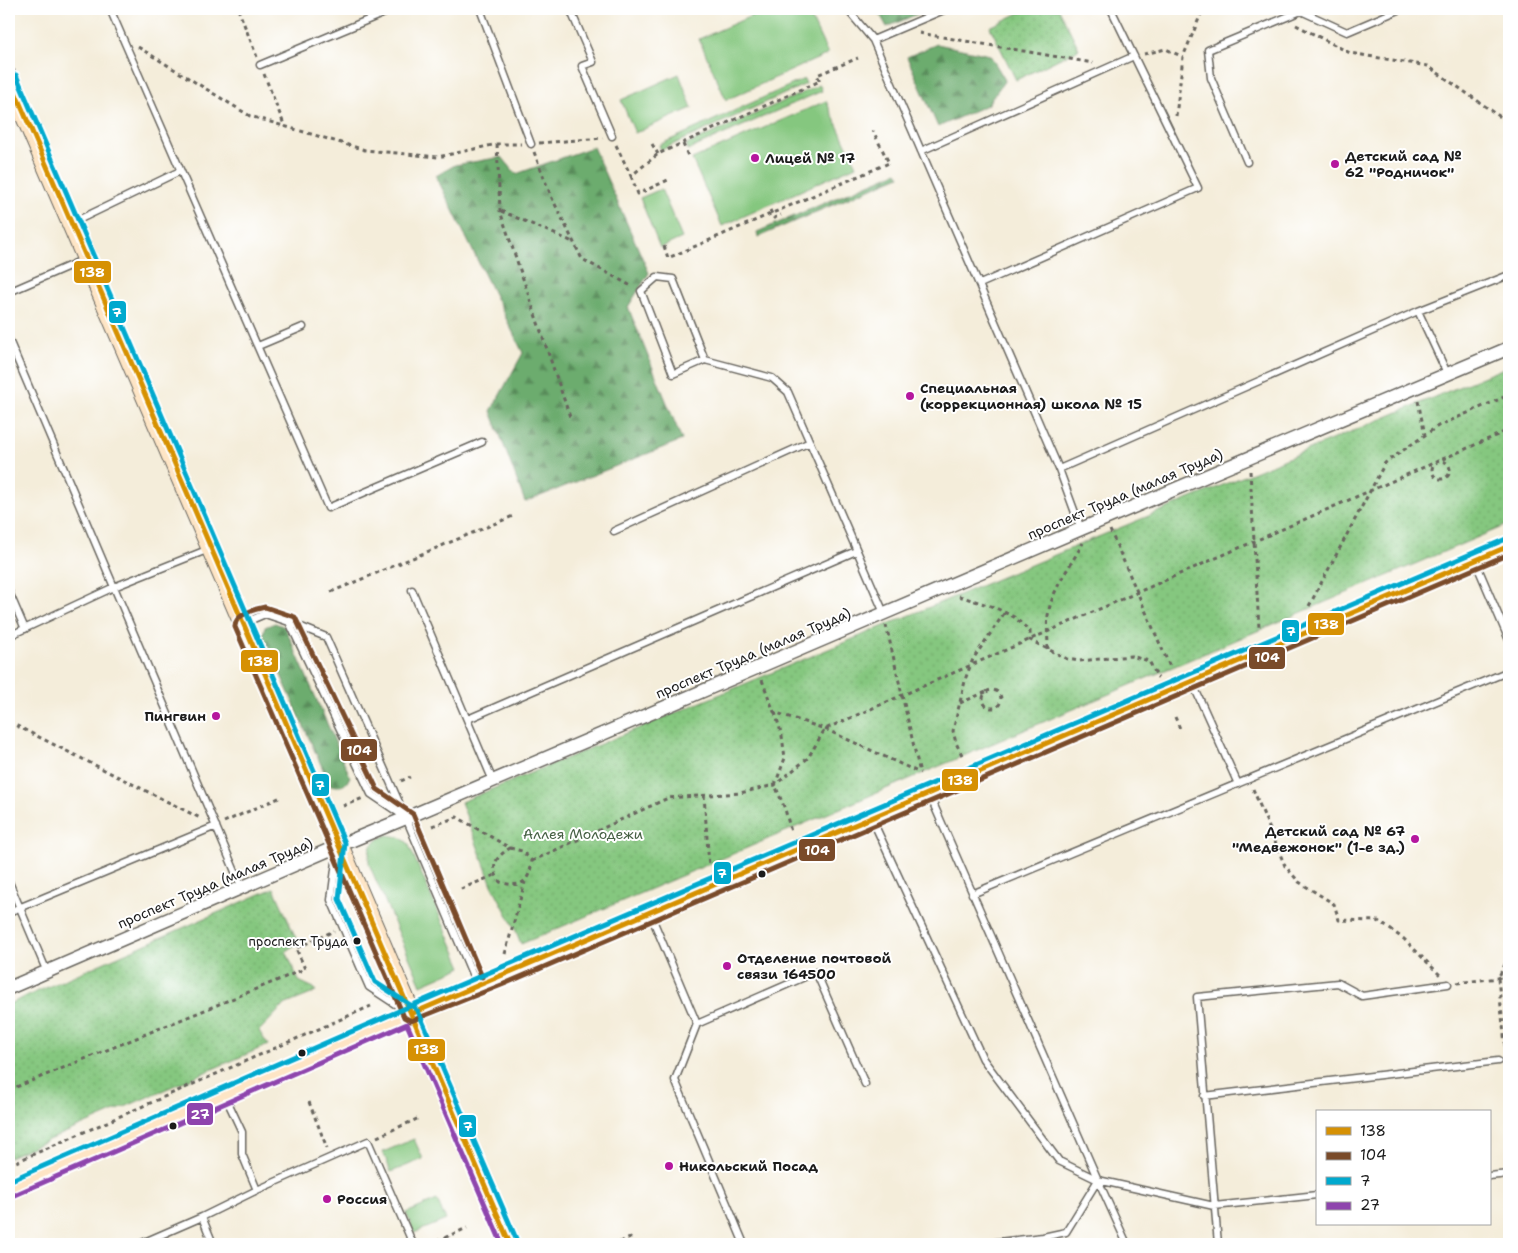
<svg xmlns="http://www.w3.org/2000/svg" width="1518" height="1253" font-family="'Shantell Sans',sans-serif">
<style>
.grass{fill:#85c77f;stroke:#50724e}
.forest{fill:url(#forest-firs);stroke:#446445}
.park{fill:url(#park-dots);stroke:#50724e}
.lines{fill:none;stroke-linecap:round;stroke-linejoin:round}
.lane-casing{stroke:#68655e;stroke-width:9}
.street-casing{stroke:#68655e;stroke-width:15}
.secondary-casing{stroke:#68655e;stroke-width:21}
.path{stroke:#68655e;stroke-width:3;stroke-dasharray:4 4;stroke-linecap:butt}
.lane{stroke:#fff;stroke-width:6}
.street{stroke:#fff;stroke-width:12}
.secondary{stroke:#fee5c5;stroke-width:19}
.bus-1-casing{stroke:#fff;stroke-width:9}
.bus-2-casing{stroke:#fff;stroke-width:9}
.bus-3-casing{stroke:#fff;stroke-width:9}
.bus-4-casing{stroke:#fff;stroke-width:9}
.bus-1{stroke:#d69104;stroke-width:5}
.bus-2{stroke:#7a4b2a;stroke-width:5}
.bus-3{stroke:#00a9ce;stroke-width:5}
.bus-4{stroke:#8e44ad;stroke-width:5}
.poi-dot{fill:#b5179e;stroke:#fff;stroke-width:2}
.bus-dot{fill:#1c1c1c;stroke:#fff;stroke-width:2}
.labels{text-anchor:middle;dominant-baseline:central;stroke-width:4;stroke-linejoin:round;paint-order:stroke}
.bus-label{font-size:13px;fill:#1c1c1c;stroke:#fff;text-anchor:end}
.poi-label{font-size:14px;font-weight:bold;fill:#1c1c1c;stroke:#fff;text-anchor:start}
.street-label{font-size:14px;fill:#1c1c1c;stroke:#fff}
.park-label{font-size:14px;fill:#466044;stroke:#fff}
.line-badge{stroke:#fff;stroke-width:2}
.badge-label{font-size:14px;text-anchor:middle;font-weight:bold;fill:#fff}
</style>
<defs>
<pattern id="forest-firs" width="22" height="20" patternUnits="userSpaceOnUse" patternTransform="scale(1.25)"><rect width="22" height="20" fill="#6cac6e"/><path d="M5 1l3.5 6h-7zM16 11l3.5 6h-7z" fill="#588b5a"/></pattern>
<pattern id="park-dots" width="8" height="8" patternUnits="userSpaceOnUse" patternTransform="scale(1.25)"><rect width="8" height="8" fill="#85c77f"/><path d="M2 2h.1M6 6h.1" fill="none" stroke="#72aa6d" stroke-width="1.8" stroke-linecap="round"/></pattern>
</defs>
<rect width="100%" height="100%" fill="#fff"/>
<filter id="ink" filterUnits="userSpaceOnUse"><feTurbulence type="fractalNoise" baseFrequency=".02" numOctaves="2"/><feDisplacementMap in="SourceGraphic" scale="10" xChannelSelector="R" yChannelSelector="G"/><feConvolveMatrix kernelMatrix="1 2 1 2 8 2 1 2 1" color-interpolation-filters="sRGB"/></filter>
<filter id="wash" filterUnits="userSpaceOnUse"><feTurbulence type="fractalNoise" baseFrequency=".0096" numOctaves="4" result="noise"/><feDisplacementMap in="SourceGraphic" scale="20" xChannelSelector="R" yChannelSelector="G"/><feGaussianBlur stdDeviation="1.12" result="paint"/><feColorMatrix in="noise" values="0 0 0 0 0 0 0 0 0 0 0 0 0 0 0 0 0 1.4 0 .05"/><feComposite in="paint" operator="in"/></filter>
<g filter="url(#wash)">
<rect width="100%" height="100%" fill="#f4edda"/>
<path class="grass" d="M 767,9 L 807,9 L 828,54 L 726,100 L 699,39 Z
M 679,74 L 692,108 L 635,133 L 621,100 Z
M 804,79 L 806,84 L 661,150 L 659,145 Z
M 820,85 L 822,91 L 688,150 L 686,145 Z
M 826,101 L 856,166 L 722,226 L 692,159 Z
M 661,189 L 682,238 L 660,248 L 640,198 Z
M 387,835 L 400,837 L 408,843 L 462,967 L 421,985 L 369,864 C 369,845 370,843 387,835 Z
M 414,1139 L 423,1159 L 391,1172 L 383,1152 Z
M 437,1200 L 446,1220 L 414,1233 L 406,1213 Z"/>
<path class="forest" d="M 877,9 L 929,9 L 887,27 Z
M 937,44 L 990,55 L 1005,80 L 987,105 L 938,127 L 907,57 Z
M 593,147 L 649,273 L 628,307 L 682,440 L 525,502 L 491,411 L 523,353 L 436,176 L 455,165 L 502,157 L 516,174 Z
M 897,172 L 900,176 L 758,237 L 757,232 Z
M 275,623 L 285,627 L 350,776 C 346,787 341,787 330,785 L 263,635 L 265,627 Z"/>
<path class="park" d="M 1027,9 L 1059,9 L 1079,49 L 1016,80 L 990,27 Z
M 1509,366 L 1509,524 L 521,944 L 516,931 L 492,885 L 461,802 Z
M 274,888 L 298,943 L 286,951 L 299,981 L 314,988 L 316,992 L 284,1005 L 259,1031 L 268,1045 L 9,1157 L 9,1004 Z"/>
</g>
<g filter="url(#ink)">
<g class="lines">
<defs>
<path id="lane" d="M 110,9 L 328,508 L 482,442
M 480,9 L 531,144
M 570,9 L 593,62 L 582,66 L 612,136
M 847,9 L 873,40 L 1059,469 L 1081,529
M 873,40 L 946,9
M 260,65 L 394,9
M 921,151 L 1134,56
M 1247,162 L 1211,78 L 1208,50 L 1301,11 L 1347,32 L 1401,9
M 72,223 L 180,171
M 980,284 L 1198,188 L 1111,9
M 9,292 L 85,259
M 1418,311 L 1447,373
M 9,340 L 242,888
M 258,346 L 303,327
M 705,360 L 673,279 L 657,277 L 641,291 L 673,374 L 705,360 L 772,378 L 788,392 L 884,613
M 1059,469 L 1418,311 L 1509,275
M 614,531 L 810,442
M 1476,563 L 1509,640
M 412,590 L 493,781
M 9,592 L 25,629
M 289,622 L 371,794 L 405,817
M 244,623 L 265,614 L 289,622 L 326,637 L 406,818 L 476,983
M 9,636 L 114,587 L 209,549
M 1192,682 L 1238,784
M 468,719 L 856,551
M 930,796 L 1098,1180
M 872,819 L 983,1059 L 1059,1161 L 1098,1180 L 1127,1244
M 337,854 L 331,900 L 369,987 L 404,1010
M 9,882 L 47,972
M 972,894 L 1509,671
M 9,912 L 216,826
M 650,913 L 697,1024 L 675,1080 L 744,1244
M 697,1024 L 816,972 L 865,1084
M 1204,1096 L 1498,1061
M 226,1098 L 242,1132 L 242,1154 L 257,1190
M 1489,1176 L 1509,1174
M 1098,1180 L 1214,1206 L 1317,1195
M 140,1244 L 202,1217
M 213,1244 L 202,1217 L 257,1190 L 368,1141 L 413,1244
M 981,1244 L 1043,1237 L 1066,1232 L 1098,1180
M 1218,1244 L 1197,997 L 1338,983 L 1362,996 L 1448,984"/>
<path id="street" d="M 9,988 L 338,846 L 406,818 L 1081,529 L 1509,348"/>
<path id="secondary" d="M 9,78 L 510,1244
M 9,1189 L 411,1014 L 1509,546"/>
</defs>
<use href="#lane" class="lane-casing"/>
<use href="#street" class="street-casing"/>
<use href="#secondary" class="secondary-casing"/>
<path class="path" d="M 238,9 L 257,57
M 1296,25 L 1350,53 L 1428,66 L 1509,123
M 919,33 L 1093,63
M 138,47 L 250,116 L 365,150 L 438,157 L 497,144 L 521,144
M 1144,54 L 1166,49 L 1183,57
M 264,74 L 285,127
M 1176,116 L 1183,57 L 1203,9
M 539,143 L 603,138
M 497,144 L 500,211 L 571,420
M 652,144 L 658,154
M 683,144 L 688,156
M 616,145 L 631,176 L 658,154 L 820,81 L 817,75 L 858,58
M 534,152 L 551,196 L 582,259 L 633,287
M 631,176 L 638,194 L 670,179
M 770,210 L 774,218 L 781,215
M 501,211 L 573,242
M 664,246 L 668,258 L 889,163 L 873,131
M 1418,401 L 1425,435
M1432 470a9 9 0 1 1 18 0a9 9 0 1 1-18 0Z
M 1250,471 L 1259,628
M 1110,530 L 1170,667
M 331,592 L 513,516
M 959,596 L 994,607 L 1014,617 L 1030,631 L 1030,640 L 1067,659 L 1079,661 L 1131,656 L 1149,661 L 1158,678
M 1309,606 L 1385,463 L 1438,426 L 1509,395
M 886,625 L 920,773
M 1048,649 C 1048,636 1046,623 1049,610 C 1053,589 1072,563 1083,543
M 762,680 L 774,712 L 825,729 L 920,773
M983 699a9 9 0 1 1 18 0a9 9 0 1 1-18 0Z
M 960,703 L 986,692
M 775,712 L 782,736 L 785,758 L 775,785 L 785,809 L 791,832
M 1175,717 L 1181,731
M 9,722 L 200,818
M 962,755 L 956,743 L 953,731 L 966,677 L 973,659 L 1005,612
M 401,781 L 410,777
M 1253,789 L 1285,866 L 1299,882 L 1334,904 L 1339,920 L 1378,921 L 1404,939 L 1440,975
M 704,795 L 709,866
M 343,806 L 363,798
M 224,822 L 281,797
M 432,826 L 457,817 L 510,848
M 510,848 L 522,851 L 532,861 C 529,884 520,888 500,882 C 489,866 496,857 510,848 Z
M 532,861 L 668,798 L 740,793 L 775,785 L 808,758 L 825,729 L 1509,430
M 461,889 L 495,875
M 505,954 L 525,882
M 1457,983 L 1498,978 L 1509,973
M 1506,1054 L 1498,978 L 1509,957
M 1507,1067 L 1509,1092
M 9,1090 L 305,969 L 296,948 L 334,931
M 309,1102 L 327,1148
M 377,1137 L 419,1118
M 9,1165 L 371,1006
M 620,1242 L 630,1238 L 636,1244
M 430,1244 L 467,1228
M 447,1244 L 449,1236"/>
<use href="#lane" class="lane"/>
<use href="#street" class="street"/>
<use href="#secondary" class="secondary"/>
<defs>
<path id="bus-1" d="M 9,78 L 510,1244
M 411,1014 L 1509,546"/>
<path id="bus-2" d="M 482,977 L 413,814 L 377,789 L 295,617 L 265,607 C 255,609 234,615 235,627 L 404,1017 L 411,1021 L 504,984 L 1509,554"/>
<path id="bus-3" d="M 16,75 L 345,843 L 339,899 L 375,982 L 415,1008
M 418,1011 L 517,1241
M 9,1181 L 408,1007 L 1506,539"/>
<path id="bus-4" d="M 12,1196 L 407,1024 L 502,1244"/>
</defs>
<use href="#bus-1" class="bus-1-casing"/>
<use href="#bus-2" class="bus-2-casing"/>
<use href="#bus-3" class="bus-3-casing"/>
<use href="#bus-4" class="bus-4-casing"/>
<use href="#bus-1" class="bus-1"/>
<use href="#bus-2" class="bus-2"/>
<use href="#bus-3" class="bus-3"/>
<use href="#bus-4" class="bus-4"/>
</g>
</g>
<g class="poi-dot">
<circle cx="755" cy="158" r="5"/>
<circle cx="1335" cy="164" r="5"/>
<circle cx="910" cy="396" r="5"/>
<circle cx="216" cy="716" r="5"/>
<circle cx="1415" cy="839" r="5"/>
<circle cx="727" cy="966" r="5"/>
<circle cx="669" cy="1166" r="5"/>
<circle cx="327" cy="1199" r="5"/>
</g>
<g class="bus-dot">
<circle cx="762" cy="874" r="4.5"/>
<circle cx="357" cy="941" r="4.5"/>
<circle cx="302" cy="1053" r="4.5"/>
<circle cx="173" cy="1126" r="4.5"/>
</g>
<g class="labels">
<g class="bus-label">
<text x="348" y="941">проспект Труда</text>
</g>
<g class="poi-label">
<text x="1345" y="156">Детский сад №<tspan x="1345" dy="16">62 "Родничок"</tspan></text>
<text x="765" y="158">Лицей № 17</text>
<text x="920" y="388">Специальная<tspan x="920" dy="16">(коррекционная) школа № 15</tspan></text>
<text x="206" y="716" text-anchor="end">Пингвин</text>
<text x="1405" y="831" text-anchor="end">Детский сад № 67<tspan x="1405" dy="16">"Медвежонок" (1-е зд.)</tspan></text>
<text x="737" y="958">Отделение почтовой<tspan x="737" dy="16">связи 164500</tspan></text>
<text x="679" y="1166">Никольский Посад</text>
<text x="337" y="1199">Россия</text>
</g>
<g class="street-label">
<text transform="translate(1125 494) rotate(-23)">проспект Труда (малая Труда)</text>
<text transform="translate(753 653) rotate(-23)">проспект Труда (малая Труда)</text>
<text transform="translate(215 883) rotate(-23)">проспект Труда (малая Труда)</text>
</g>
<g class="park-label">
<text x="583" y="834">Аллея Молодежи</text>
</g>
</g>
<g class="line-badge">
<rect x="73" y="260" width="39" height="24" rx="5" fill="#d69104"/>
<rect x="108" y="300" width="19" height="24" rx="5" fill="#00a9ce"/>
<rect x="1307" y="612" width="38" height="24" rx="5" fill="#d69104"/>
<rect x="1281" y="619" width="19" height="24" rx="5" fill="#00a9ce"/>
<rect x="1248" y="646" width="38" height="24" rx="5" fill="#7a4b2a"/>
<rect x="240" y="649" width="39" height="24" rx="5" fill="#d69104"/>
<rect x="340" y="738" width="38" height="24" rx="5" fill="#7a4b2a"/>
<rect x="941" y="768" width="38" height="24" rx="5" fill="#d69104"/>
<rect x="311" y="773" width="19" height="24" rx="5" fill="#00a9ce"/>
<rect x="798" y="838" width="38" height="24" rx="5" fill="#7a4b2a"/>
<rect x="713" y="861" width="19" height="24" rx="5" fill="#00a9ce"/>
<rect x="407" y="1038" width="39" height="24" rx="5" fill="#d69104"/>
<rect x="186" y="1102" width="28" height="24" rx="5" fill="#8e44ad"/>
<rect x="458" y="1114" width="19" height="24" rx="5" fill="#00a9ce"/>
</g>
<g class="badge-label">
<text x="92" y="277">138</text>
<text x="117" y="317">7</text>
<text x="1326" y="629">138</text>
<text x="1291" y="636">7</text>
<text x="1267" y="662">104</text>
<text x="260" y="666">138</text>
<text x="359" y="755">104</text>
<text x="960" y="785">138</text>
<text x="320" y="790">7</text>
<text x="817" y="855">104</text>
<text x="722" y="878">7</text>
<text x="426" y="1054">138</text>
<text x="200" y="1119">27</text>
<text x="468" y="1131">7</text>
</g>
<rect width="1518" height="1253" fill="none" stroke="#fff" stroke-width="30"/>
<rect x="1316" y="1110" width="175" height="115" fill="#ffffff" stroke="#a4a4a4"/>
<rect x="1326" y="1127" width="25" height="8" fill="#d69104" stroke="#a4a4a4"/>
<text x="1360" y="1136" font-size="15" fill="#1c1c1c">138</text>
<rect x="1326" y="1152" width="25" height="8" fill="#7a4b2a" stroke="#a4a4a4"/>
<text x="1360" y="1160" font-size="15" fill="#1c1c1c">104</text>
<rect x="1326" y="1177" width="25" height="8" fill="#00a9ce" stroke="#a4a4a4"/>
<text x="1360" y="1186" font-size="15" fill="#1c1c1c">7</text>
<rect x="1326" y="1202" width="25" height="8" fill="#8e44ad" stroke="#a4a4a4"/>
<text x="1360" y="1210" font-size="15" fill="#1c1c1c">27</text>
</svg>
